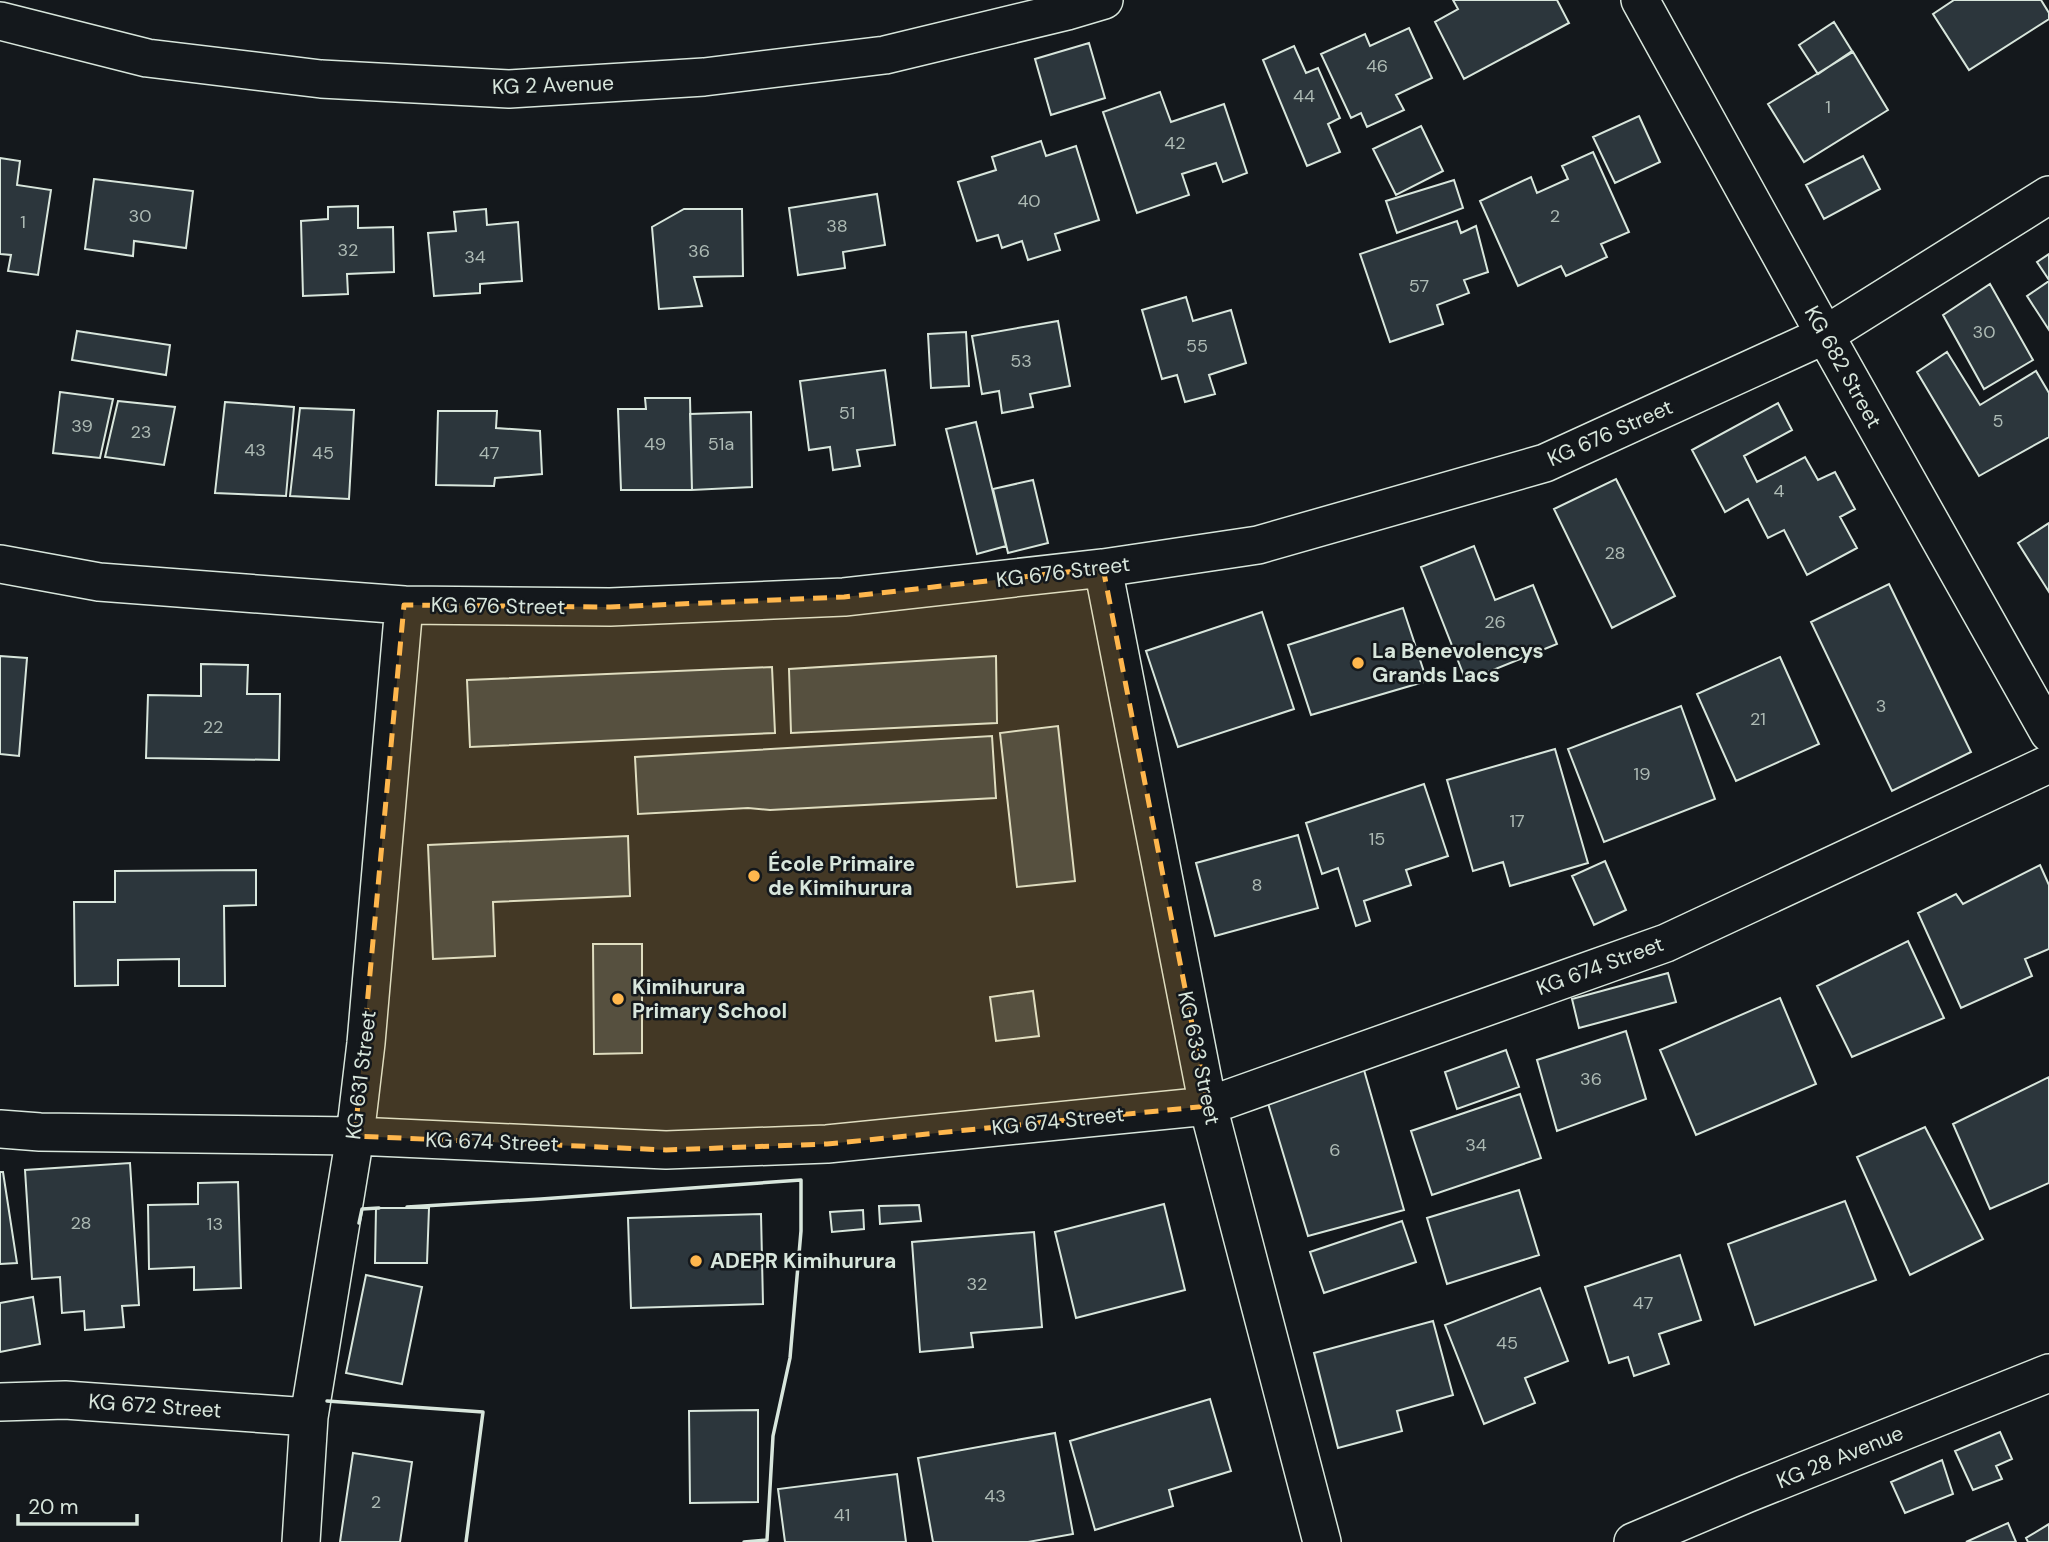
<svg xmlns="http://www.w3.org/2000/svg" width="2049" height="1542" font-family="'DM Sans',sans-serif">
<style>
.building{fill:#2c363c;stroke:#d8e6dc;stroke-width:2}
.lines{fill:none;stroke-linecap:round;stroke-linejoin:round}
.minor-casing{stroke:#d8e6dc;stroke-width:40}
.minor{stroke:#14181c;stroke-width:37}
.wall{stroke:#d8e6dc;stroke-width:3.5}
.marked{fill:#ffb74d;fill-opacity:0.2;stroke:#ffb74d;stroke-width:5;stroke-dasharray:14 9;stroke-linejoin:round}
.poi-dot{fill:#ffb74d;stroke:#14181c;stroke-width:2.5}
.labels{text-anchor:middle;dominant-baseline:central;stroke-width:5;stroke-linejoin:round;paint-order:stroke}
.number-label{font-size:18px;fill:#adbab4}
.street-label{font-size:21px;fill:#d8e6dc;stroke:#14181c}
.poi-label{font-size:21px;font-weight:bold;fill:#d8e6dc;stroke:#14181c;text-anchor:start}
</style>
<rect width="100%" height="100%" fill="#14181c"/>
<path class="building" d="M 1453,0 L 1557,0 L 1569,23 L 1464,79 L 1435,22 L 1458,9 Z
M 1954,0 L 2041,0 L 2049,13 L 2049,19 L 1969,70 L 1933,14 Z
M 1834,22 L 1852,51 L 1818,74 L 1799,45 Z
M 1409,28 L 1432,78 L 1396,95 L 1404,110 L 1367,127 L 1361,113 L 1351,118 L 1321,54 L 1365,34 L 1370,46 Z
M 1089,43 L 1105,98 L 1051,115 L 1035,59 Z
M 1294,46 L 1306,73 L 1318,68 L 1340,118 L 1328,124 L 1340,152 L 1307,166 L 1263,60 Z
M 1853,52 L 1888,110 L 1804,162 L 1768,104 Z
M 1160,92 L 1171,122 L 1224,104 L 1247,173 L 1223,182 L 1216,163 L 1182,174 L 1189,195 L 1137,213 L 1103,112 Z
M 1639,116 L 1660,162 L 1615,183 L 1593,137 Z
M 1421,126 L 1443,171 L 1396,195 L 1373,149 Z
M 1041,141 L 1046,156 L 1076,146 L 1099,220 L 1055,234 L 1060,250 L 1028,260 L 1022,241 L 1002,248 L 998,235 L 977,241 L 958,182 L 996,170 L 992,157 Z
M 1593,152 L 1629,232 L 1601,244 L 1607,257 L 1566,276 L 1561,266 L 1518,286 L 1480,201 L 1531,177 L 1537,193 L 1568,179 L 1562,166 Z
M 1863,156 L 1880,189 L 1824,219 L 1806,185 Z
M 0,158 L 20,161 L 17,185 L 51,190 L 38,275 L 8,271 L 11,255 L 0,254 Z
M 94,179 L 193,191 L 186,248 L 134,241 L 133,256 L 85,249 Z
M 1454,180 L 1463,208 L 1397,233 L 1386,201 Z
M 877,194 L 885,245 L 843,252 L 845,268 L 798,275 L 789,208 Z
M 358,206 L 358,228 L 393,227 L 394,272 L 347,274 L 348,294 L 303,296 L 301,221 L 328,219 L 328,207 Z
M 486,209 L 487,225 L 518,222 L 522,281 L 480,284 L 480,293 L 434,296 L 428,233 L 456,231 L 454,212 Z
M 684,209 L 742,209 L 743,276 L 694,277 L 702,306 L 659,309 L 652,227 Z
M 1457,221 L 1461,233 L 1476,226 L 1488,272 L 1464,280 L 1469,293 L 1437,305 L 1443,324 L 1390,342 L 1360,254 Z
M 2049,254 L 2049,280 L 2037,262 Z
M 2049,281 L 2049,330 L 2027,296 Z
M 1990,284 L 2033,360 L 1984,389 L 1943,315 Z
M 1186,297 L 1193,321 L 1231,310 L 1246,363 L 1209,375 L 1215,394 L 1185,402 L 1177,375 L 1162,379 L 1142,310 Z
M 1058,321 L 1070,386 L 1030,394 L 1033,407 L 1002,413 L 999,391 L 982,394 L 972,336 Z
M 77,331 L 170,345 L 166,375 L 72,360 Z
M 966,332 L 969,386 L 931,388 L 928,334 Z
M 1947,352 L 1980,405 L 2036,371 L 2049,393 L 2049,437 L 1979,476 L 1917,372 Z
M 885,370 L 895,445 L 857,450 L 860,466 L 833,470 L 830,447 L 809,450 L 800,381 Z
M 60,392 L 113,399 L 100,458 L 53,453 Z
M 645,398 L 690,398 L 692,490 L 621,490 L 618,409 L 646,409 Z
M 118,401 L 175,407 L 164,465 L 105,457 Z
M 225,402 L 294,407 L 286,496 L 215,493 Z
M 1778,403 L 1792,430 L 1744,456 L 1757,482 L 1805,457 L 1818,480 L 1835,472 L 1855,509 L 1840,517 L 1857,548 L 1807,575 L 1784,530 L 1768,538 L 1748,499 L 1725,512 L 1692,450 Z
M 300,408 L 354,410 L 349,499 L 290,496 Z
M 438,411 L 497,411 L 496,428 L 540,431 L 542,474 L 495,478 L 494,486 L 436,485 Z
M 751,412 L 752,487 L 692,490 L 690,414 Z
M 976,422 L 1006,546 L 977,554 L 946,429 Z
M 1616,479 L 1675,596 L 1612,628 L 1554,509 Z
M 1033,480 L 1048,543 L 1008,553 L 993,489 Z
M 2049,523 L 2049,592 L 2018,543 Z
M 1474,546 L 1495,600 L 1533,585 L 1557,644 L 1466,681 L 1421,567 Z
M 1889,584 L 1971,752 L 1892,791 L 1811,622 Z
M 1403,608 L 1427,681 L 1311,715 L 1288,645 Z
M 1262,612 L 1294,709 L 1178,747 L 1146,651 Z
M 0,656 L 27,658 L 19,756 L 0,754 Z
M 996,656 L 997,723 L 791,733 L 789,669 Z
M 1780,657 L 1819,744 L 1736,781 L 1697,694 Z
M 201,664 L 248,665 L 247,694 L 280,694 L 279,760 L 146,758 L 148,695 L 201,696 Z
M 772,667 L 775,733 L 470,747 L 467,680 Z
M 1681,706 L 1715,799 L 1604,842 L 1568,749 Z
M 1058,726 L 1075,881 L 1017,887 L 1000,733 Z
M 992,736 L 996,798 L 770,810 L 748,808 L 638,814 L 635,757 Z
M 1555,749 L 1588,863 L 1510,886 L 1503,862 L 1473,871 L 1447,780 Z
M 1424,784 L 1448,856 L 1406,870 L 1411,885 L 1364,901 L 1370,921 L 1356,926 L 1338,868 L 1322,874 L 1306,823 Z
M 1298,835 L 1318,908 L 1215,936 L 1196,863 Z
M 628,836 L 630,896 L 493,902 L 495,956 L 433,959 L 428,845 Z
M 1605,861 L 1626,910 L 1594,925 L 1572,876 Z
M 2040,865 L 2049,885 L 2049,949 L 2025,959 L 2032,976 L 1961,1008 L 1918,913 L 1956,894 L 1963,904 Z
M 256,870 L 256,905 L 224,906 L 225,986 L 179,986 L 179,959 L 118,960 L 118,985 L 75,986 L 74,902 L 115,902 L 115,871 Z
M 1908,941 L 1944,1018 L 1852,1057 L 1817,986 Z
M 593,944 L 642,944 L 642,1053 L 594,1054 Z
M 1668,973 L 1676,1002 L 1579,1028 L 1572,999 Z
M 1033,991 L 1039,1036 L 996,1041 L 990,997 Z
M 1780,998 L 1816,1084 L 1696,1135 L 1660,1050 Z
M 1626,1031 L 1646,1099 L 1557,1131 L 1537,1060 Z
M 1506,1050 L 1519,1087 L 1457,1109 L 1445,1072 Z
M 1360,1056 L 1404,1210 L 1308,1236 L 1264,1090 Z
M 2049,1077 L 2049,1183 L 1990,1209 L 1953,1124 Z
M 1520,1094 L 1541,1158 L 1432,1195 L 1411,1131 Z
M 1925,1127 L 1983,1239 L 1910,1275 L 1857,1157 Z
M 130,1163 L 139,1305 L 122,1306 L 124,1327 L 85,1330 L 84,1311 L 62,1313 L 60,1277 L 32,1279 L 25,1170 Z
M 0,1172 L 3,1172 L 17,1263 L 0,1264 Z
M 238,1182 L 241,1288 L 194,1290 L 194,1267 L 149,1269 L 148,1205 L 198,1204 L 198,1183 Z
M 1519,1190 L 1539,1255 L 1447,1284 L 1427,1218 Z
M 1845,1201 L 1876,1280 L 1755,1325 L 1728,1244 Z
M 1164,1204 L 1185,1290 L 1076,1318 L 1055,1232 Z
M 919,1205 L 921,1221 L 880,1224 L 879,1206 Z
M 376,1208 L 429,1208 L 427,1263 L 375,1263 Z
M 863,1210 L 864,1229 L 832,1232 L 830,1212 Z
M 761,1214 L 763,1304 L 631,1308 L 628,1218 Z
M 1402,1221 L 1416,1262 L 1324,1293 L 1310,1252 Z
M 1034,1232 L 1042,1327 L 971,1333 L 973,1347 L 920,1352 L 912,1242 Z
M 1680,1255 L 1701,1320 L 1659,1334 L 1669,1364 L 1634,1376 L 1628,1357 L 1609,1363 L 1585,1287 Z
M 366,1275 L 422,1287 L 402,1384 L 346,1373 Z
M 1540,1288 L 1568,1361 L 1525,1378 L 1535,1403 L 1484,1424 L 1445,1325 Z
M 33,1297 L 40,1344 L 0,1352 L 0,1303 Z
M 1433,1321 L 1453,1395 L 1397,1411 L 1402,1431 L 1338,1448 L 1314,1353 Z
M 1210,1399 L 1231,1471 L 1169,1490 L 1173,1506 L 1095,1530 L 1070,1441 Z
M 758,1410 L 758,1502 L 690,1503 L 689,1411 Z
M 2000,1432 L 2012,1459 L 1996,1466 L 2002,1479 L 1973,1490 L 1955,1451 Z
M 1055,1433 L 1073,1534 L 1028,1542 L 933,1542 L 918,1458 Z
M 353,1453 L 412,1462 L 400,1542 L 340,1542 Z
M 1942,1460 L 1953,1494 L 1905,1513 L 1891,1482 Z
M 897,1474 L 906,1542 L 785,1542 L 778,1489 Z
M 2008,1523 L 2016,1542 L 1966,1542 Z
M 2049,1524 L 2049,1542 L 2028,1542 L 2026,1538 Z"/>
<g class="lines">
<defs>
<path id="minor" d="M 1640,0 L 1825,335 L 2049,733
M 0,21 L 147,58 L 321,79 L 509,89 L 704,77 L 885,55 L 1067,11 L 1104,0
M 0,564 L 99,582 L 404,605 L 610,607 L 844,597 L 1103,568 L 1258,545 L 1545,463 L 1825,335 L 2049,195
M 1103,568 L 1208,1106 L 1322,1542
M 0,1129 L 40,1132 L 355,1136 L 666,1150 L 827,1144 L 1208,1106 L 1666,943 L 2049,764
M 0,1402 L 65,1400 L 309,1417
M 301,1542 L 309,1417 L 355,1136 L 366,1043 L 404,605
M 1633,1542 L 1746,1494 L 2049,1373"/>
</defs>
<use href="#minor" class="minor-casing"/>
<use href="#minor" class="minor"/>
<path class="wall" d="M 407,1207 L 541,1199 L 801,1180 L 801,1231 L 790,1358 L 773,1436 L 767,1540 L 744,1542
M 359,1223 L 362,1209 L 379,1208
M 327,1401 L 483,1412 L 466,1542"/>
</g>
<path class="marked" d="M 1103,568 L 1208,1106 L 827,1144 L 666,1150 L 355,1136 L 404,605 L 610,607 L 844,597 Z"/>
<g class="poi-dot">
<circle cx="1358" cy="663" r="7"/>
<circle cx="754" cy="876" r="7"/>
<circle cx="618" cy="999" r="7"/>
<circle cx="696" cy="1261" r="7"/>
</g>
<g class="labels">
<g class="number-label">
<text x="1377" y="66">46</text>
<text x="1304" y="96">44</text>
<text x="1828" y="107">1</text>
<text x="1175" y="143">42</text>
<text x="1029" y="201">40</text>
<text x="140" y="216">30</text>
<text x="1555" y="216">2</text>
<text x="23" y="222">1</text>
<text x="837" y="226">38</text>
<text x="348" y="250">32</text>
<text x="699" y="251">36</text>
<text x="475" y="257">34</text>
<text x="1419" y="286">57</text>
<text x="1984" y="332">30</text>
<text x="1197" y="346">55</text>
<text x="1021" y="361">53</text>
<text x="847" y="413">51</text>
<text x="1998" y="421">5</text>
<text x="82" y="426">39</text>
<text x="141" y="432">23</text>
<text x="655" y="444">49</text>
<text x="721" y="444">51a</text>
<text x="255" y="450">43</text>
<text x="323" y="453">45</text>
<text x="489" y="453">47</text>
<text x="1779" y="491">4</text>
<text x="1615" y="553">28</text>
<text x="1495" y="622">26</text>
<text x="1881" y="706">3</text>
<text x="1758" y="719">21</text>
<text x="213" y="727">22</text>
<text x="1642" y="774">19</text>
<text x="1517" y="821">17</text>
<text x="1377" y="839">15</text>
<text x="1257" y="885">8</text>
<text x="1591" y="1079">36</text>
<text x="1476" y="1145">34</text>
<text x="1335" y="1150">6</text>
<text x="81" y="1223">28</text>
<text x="215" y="1224">13</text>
<text x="977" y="1284">32</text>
<text x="1643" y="1303">47</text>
<text x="1507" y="1343">45</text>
<text x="995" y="1496">43</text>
<text x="376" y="1502">2</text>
<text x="842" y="1515">41</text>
</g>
<g class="street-label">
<text transform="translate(553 85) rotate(-2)">KG 2 Avenue</text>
<text transform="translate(1843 367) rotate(61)">KG 682 Street</text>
<text transform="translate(1610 433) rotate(-24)">KG 676 Street</text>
<text transform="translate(1063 572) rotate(-7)">KG 676 Street</text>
<text transform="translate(498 606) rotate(1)">KG 676 Street</text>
<text transform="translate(1600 966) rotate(-20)">KG 674 Street</text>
<text transform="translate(1199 1058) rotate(78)">KG 633 Street</text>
<text transform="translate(361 1075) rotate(-83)">KG 631 Street</text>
<text transform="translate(1058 1121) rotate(-6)">KG 674 Street</text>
<text transform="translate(492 1142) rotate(2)">KG 674 Street</text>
<text transform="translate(155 1406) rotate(4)">KG 672 Street</text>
<text transform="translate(1840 1457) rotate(-22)">KG 28 Avenue</text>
</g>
<g class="poi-label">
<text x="1372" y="651">La Benevolencys<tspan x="1372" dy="24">Grands Lacs</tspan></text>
<text x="768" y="864">École Primaire<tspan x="768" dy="24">de Kimihurura</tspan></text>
<text x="632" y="987">Kimihurura<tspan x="632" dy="24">Primary School</tspan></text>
<text x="710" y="1261">ADEPR Kimihurura</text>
</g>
</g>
<path d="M18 1514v10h119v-10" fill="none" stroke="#d8e6dc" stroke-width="3.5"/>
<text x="28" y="1514" font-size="21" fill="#d8e6dc" stroke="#14181c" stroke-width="5" paint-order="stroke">20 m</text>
</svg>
